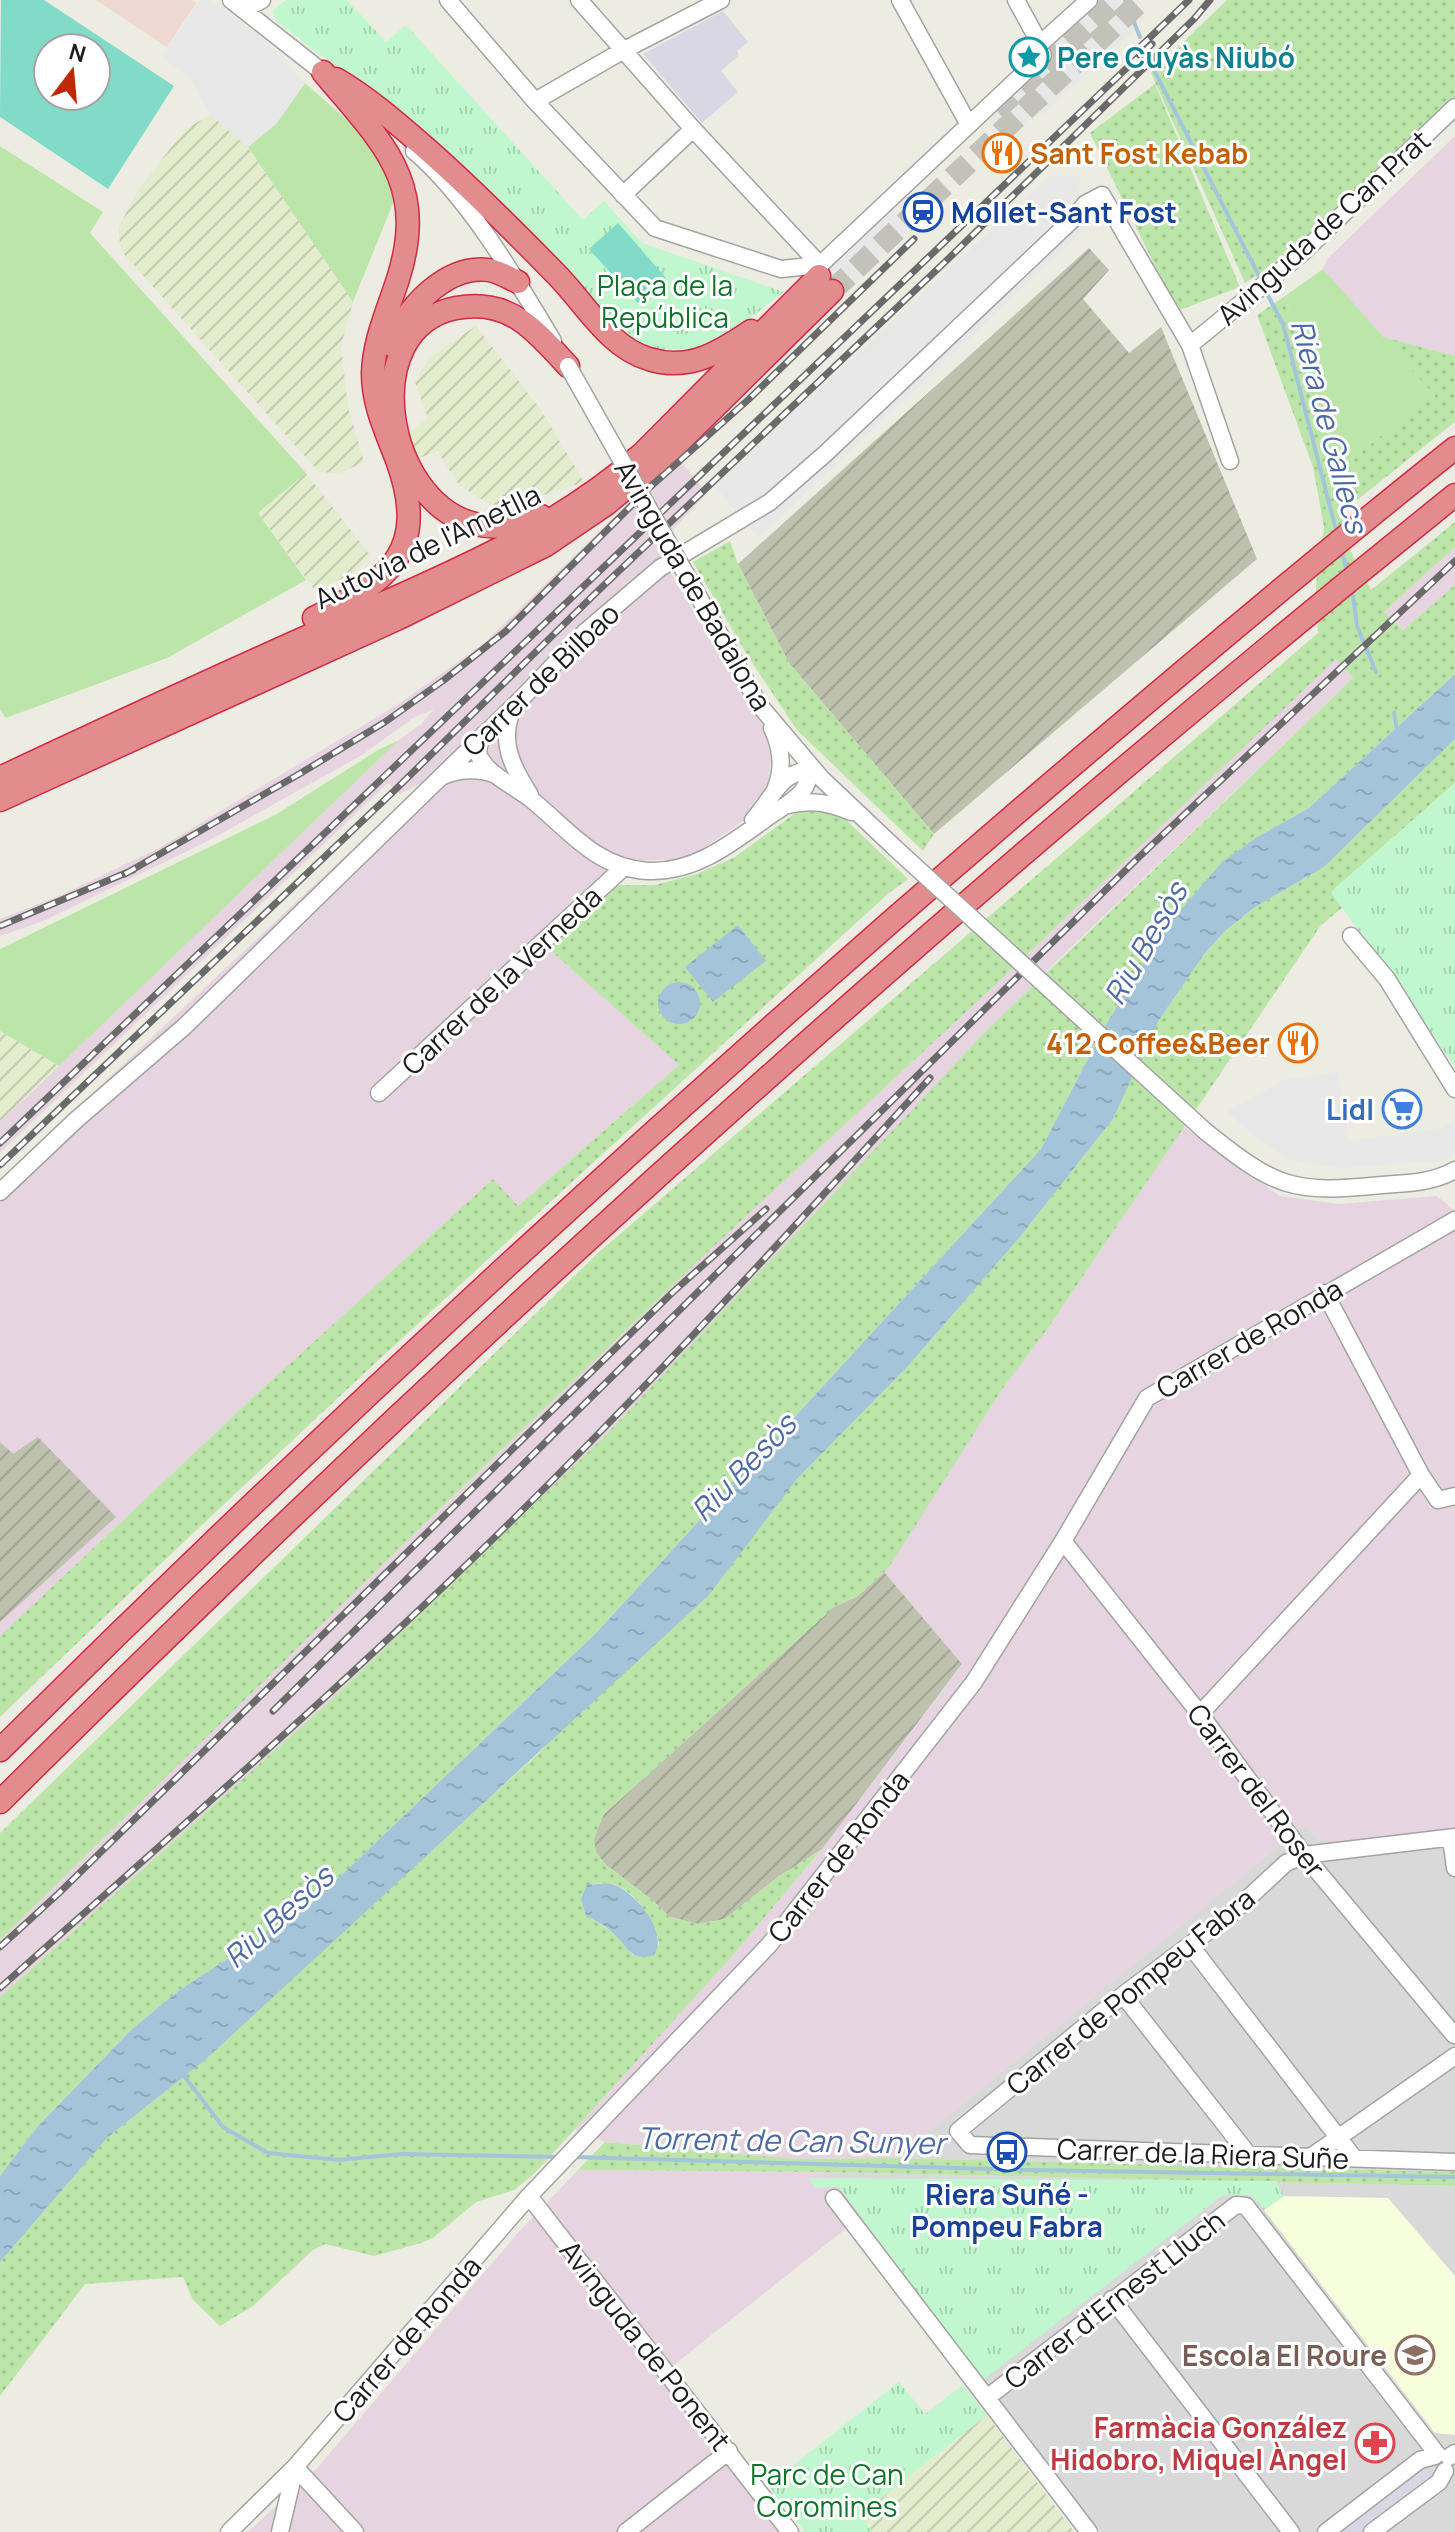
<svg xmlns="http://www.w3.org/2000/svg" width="1455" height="2532" font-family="Manrope,sans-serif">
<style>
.residential{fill:#dad9d9}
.commercial{fill:#eed8d2}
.industrial{fill:#e6d4e0}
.education{fill:#f7fedb}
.construction{fill:url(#construction-furrows)}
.farmland{fill:url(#farmland-furrows)}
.grass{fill:url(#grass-dots);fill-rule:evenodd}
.park{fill:url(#park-tufts)}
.garden{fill:#bce6a9}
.pitch{fill:#82dac8;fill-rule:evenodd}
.parking{fill:#e8e8e8}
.plaza{fill:#d9d7e3}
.water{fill:url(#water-ripples)}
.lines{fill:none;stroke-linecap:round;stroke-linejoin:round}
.stream{stroke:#a4c4da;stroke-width:4}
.highway-tunnel{stroke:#c3c2ba;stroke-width:22;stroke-dasharray:22 11;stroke-linecap:butt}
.minor-casing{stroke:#a3a3a3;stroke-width:19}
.highway-casing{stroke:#d12a45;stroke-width:25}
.minor{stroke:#fff;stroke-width:16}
.highway{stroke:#e38c8d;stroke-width:22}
.rail-casing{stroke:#6a6a6a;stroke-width:7}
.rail{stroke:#fff;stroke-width:4;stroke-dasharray:12;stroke-linecap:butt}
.minor-bridge-casing{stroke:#a3a3a3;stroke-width:19;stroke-linecap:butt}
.minor-bridge{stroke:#fff;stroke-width:16}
.labels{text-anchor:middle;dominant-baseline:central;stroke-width:6;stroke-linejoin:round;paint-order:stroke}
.culture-label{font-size:28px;font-weight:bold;fill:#0d838f;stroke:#fff;text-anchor:start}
.food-label{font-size:28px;font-weight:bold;fill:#c56008;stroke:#fff;text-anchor:start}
.transit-label{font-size:28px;font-weight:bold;fill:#164399;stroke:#fff;text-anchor:start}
.street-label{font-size:28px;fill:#1c1c1c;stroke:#fff}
.park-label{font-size:28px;fill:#0f752a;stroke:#fff}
.shop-label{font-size:28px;font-weight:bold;fill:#366cbe;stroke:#fff;text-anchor:end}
.education-label{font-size:28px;font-weight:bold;fill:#785e54;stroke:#fff;text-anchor:end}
.health-label{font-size:28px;font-weight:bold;fill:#be3a42;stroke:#fff;text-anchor:end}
.water-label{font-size:30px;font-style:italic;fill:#4d6aa8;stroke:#fff}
</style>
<defs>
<pattern id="construction-furrows" width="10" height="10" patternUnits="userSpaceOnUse" patternTransform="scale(2)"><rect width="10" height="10" fill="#bec1ae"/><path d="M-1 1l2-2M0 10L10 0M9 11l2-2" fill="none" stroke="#a3a595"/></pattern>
<pattern id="farmland-furrows" width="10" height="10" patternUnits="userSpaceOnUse" patternTransform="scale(2)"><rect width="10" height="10" fill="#e4ecce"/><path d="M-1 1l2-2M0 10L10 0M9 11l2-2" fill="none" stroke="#c3cab0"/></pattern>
<pattern id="grass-dots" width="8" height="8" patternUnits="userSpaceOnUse" patternTransform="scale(2)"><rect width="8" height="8" fill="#bce6a9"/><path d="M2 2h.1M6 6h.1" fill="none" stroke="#a1c591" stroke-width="1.8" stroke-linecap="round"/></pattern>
<pattern id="park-tufts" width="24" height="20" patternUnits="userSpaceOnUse" patternTransform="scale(2)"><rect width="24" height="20" fill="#c0f7ce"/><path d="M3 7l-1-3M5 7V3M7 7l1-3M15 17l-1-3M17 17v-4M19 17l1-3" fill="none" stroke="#a4d3b0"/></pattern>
<pattern id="water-ripples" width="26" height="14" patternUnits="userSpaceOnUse" patternTransform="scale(2)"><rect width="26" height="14" fill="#a4c4da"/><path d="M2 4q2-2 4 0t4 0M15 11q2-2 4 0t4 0" fill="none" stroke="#8da8ba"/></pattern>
</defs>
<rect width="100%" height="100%" fill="#edece2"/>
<path class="residential" d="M 1305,1824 L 1318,1840 L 1455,1830 L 1455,2172 L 893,2158 L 907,2149 Z
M 821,2172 L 1455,2186 L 1455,2532 L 1101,2532 Z"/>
<path class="commercial" d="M 96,0 L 191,0 L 196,3 L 167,47 Z"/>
<path class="industrial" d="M 1455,136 L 1455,356 L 1380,336 L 1323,269 L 1328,258 Z
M 677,457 L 707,493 L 656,548 L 765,730 L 771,759 L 767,789 L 743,821 L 701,850 L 675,859 L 638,861 L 549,948 L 679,1065 L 518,1206 L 492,1180 L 263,1388 L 0,1636 L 0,1180 L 425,781 L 400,794 L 388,783 L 0,1153 L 0,1122 L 399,740 L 421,724 L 434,709 L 413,718 L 362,755 L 208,841 L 41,922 L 0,936 L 0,919 L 61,895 L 159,848 L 400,703 L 484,643 Z
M 1455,547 L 1455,585 L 1403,630 L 1384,612 Z
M 1336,658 L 1353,678 L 1056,962 L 607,1434 L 333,1698 L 0,1997 L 0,1940 L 414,1534 L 712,1248 L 990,990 Z
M 1184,1127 L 1280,1196 L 1339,1204 L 1437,1196 L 1455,1211 L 1455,1830 L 1334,1846 L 1318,1840 L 1305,1824 L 907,2149 L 893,2158 L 795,2159 L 605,2142 L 575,2129 L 729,1960 L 822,1849 L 962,1665 L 884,1572 L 1001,1391 L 1046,1331 Z
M 578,2170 L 821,2172 L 858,2219 L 661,2375 L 779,2532 L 248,2532 L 319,2466 L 517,2234 Z"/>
<path class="education" d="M 1284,2196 L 1388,2198 L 1455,2276 L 1455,2435 L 1435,2433 L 1264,2210 Z"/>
<path class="construction" d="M 1089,248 L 1109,270 L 1083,299 L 1129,353 L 1161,327 L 1257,559 L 934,834 L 789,663 L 738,564 Z
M 38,1437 L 116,1517 L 0,1622 L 0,1442 L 13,1454 Z
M 884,1572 L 962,1664 L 822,1849 L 778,1877 L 725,1919 L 698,1924 L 670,1917 L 651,1899 L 606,1865 L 596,1852 L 593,1838 L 604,1814 L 834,1607 L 858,1596 Z"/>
<path class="farmland" d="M 211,115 L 248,147 L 353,302 L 341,346 L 348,407 L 364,462 L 340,473 L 319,472 L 121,251 L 118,228 L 139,189 L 186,128 Z
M 476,326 L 541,410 L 584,482 L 534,498 L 493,506 L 460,486 L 437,451 L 417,459 L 408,433 L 428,418 L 415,382 L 428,358 Z
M 306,473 L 370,555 L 358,570 L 316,592 L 258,513 Z
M 0,1031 L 59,1066 L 0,1122 Z
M 987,2415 L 1074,2532 L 873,2532 L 860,2515 Z"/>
<path class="grass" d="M 1227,0 L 1455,0 L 1455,97 L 1285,257 L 1245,283 L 1151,73 Z
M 1155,84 L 1240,287 L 1177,311 L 1090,133 Z
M 1285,296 L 1333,472 L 1434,396 L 1380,336 L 1455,356 L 1455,422 L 1342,512 L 1350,550 L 1371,590 L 1455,522 L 1455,547 L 1384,612 L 1403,630 L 1455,585 L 1455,674 L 1309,808 L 1259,836 L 1174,917 L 1104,1028 L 1041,1149 L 596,1633 L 308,1907 L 181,1989 L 133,2028 L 38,2126 L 0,2176 L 0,1997 L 333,1698 L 607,1434 L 986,1031 L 1353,678 L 1336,659 L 990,990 L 712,1248 L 414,1534 L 0,1940 L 0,1833 L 598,1253 L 1318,633 L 1316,585 L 1324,527 L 1313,467 L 1257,315 Z
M 730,541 L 738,564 L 789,663 L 934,834 L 923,851 L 797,730 L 747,655 L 693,562 Z
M 1455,739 L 1455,783 L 1331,892 L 1342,908 L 1321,925 L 1046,1331 L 1001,1391 L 889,1567 L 858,1596 L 834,1607 L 604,1814 L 594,1839 L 596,1852 L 606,1865 L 651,1899 L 670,1917 L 698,1924 L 725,1919 L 778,1877 L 822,1849 L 729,1960 L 535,2173 L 514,2190 L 476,2202 L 433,2238 L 421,2243 L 374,2256 L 325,2244 L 313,2250 L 253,2306 L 220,2326 L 193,2300 L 183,2277 L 85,2284 L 0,2396 L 0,2262 L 108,2137 L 205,2060 L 350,1924 L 539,1753 L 797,1479 L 910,1364 L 1019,1238 L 1113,1119 L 1159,1020 L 1205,953 L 1225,931 L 1255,907 L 1324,867 ZM 608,1883 C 633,1887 657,1920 659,1945 L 633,1955 L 614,1933 L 586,1915 L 592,1884 Z
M 813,810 L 843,817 L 908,879 L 889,893 C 590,1165 291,1437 0,1717 L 0,1636 L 263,1388 L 493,1179 L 518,1206 L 679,1065 L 548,948 L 616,885 L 655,885 L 697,874 L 735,857 L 794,814 Z
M 605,2142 L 795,2159 L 893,2158 L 1455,2172 L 1455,2186 L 821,2172 L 578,2170 Z"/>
<path class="park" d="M 286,0 L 347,0 L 386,42 L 406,25 L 583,220 L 604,201 L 642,243 L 784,292 C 745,321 693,370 640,343 C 628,337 617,325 606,316 L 404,119 L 276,21 L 273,10 Z
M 1455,783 L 1455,1065 L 1454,1065 L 1331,892 Z
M 808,2178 L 1276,2181 L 1284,2196 L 1264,2210 L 1251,2195 L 1223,2195 L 983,2380 L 839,2187 L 815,2188 Z
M 899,2382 L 925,2414 L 963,2385 L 987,2415 L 860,2515 L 873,2532 L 805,2532 L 768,2485 Z"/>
<path class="garden" d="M 305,83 L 362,133 L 387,174 L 396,196 L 353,302 L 248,147 L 276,124 Z
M 0,146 L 103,212 L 90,233 L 306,473 L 258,513 L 306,580 L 167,658 L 6,718 L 0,710 Z
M 1323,269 L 1435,396 L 1333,472 L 1285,296 Z
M 399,740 L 59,1066 L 0,1031 L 0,949 L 275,815 L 378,750 Z"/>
<path class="pitch" d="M 1,0 L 44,0 L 174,86 L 108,189 L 0,117 ZM 96,48 L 96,96 L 48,96 L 48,48 Z
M 618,223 L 666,278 L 638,303 L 589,249 Z"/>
<path class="parking" d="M 199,0 L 210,0 L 260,36 L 305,83 L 276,124 L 248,147 L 211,115 L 188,76 L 162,57 Z
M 1098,0 L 1118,0 L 1133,32 L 1043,115 L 1038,110 L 1002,144 L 986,114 L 1048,59 L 1047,46 Z
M 1050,175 L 1081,177 L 1074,218 L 1086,228 L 758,538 L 715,486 Z
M 887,204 L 908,230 L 840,295 L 816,272 Z
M 1338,1072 L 1349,1141 L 1442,1128 L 1455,1119 L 1455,1152 L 1448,1160 L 1339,1168 L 1288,1160 L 1250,1133 L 1227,1111 L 1284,1080 Z"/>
<path class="plaza" d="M 723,11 L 748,42 L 737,51 L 739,55 L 721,71 L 738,92 L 702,123 L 643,54 Z
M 1422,2466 L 1428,2469 L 1433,2480 L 1372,2532 L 1326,2532 Z"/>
<path class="water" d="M 1455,674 L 1455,739 L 1324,867 L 1255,907 L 1225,931 L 1205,953 L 1159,1020 L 1113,1119 L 1019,1238 L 910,1364 L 797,1479 L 708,1596 L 205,2060 L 108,2137 L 0,2262 L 0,2176 L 38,2126 L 133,2028 L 181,1989 L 308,1907 L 596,1633 L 1041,1149 L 1104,1028 L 1165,928 L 1223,861 L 1259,836 L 1309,808 Z
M 738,925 L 766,961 L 713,1002 L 685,967 Z
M658 1003a21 21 0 1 1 42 0a21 21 0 1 1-42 0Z
M 608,1883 C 632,1887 670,1931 654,1955 C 631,1963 627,1945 613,1933 C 605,1925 595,1921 586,1915 L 581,1899 L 587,1885 Z"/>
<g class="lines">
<path class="stream" d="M 1125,0 L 1140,37
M 1154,70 L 1262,282
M 1265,290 L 1283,324 L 1337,534
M 1342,551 L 1347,573
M 1352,589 L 1357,626 L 1376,672
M 1394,713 L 1398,734
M 181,2072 L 223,2127 L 268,2153 L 339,2160 L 401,2154 L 561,2157
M 574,2157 L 1028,2170 L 1455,2177"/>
<path class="highway-tunnel" d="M 996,110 L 1116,0
M 832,291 L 1142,0"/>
<defs>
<path id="minor" d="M 231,0 L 330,78
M 448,0 L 535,101 L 655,228 L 781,269 L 820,265
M 579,0 L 693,129 L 820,265
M 900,0 L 969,125
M 1016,0 L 1040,44 L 1089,0
M 244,9 L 262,0
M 535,101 L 624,50 L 721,0
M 414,151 C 469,198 516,279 553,341
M 623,195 L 693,129
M 820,265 L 1043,55
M 1190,345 L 1300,255 L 1455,107
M 692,585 L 760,706 L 821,778 L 895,848
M 513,709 C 498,741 513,768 530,795
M 772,728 C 781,747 784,767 776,787
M 483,735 C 480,742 476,749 480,758 C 490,776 516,787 532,800 C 569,830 596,868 648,871 C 695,873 732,843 768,817 C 788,803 814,793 808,764
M 441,777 C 458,769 479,768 496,775
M 788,805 C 811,799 830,803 851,812
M 753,820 C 772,800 782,765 816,772
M 1351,936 L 1387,979 L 1455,1089
M 379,1093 L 624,867
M 1205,1131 C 1276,1188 1292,1194 1382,1185 C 1408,1183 1432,1183 1455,1170
M 0,1192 L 76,1120 L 185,1026 L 522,698 L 585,632 L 660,568 L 770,502 L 826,453 L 1074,218 L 1085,204 L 1102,195 L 1190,345 L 1230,461
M 1325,1293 L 1421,1475
M 1063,1541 L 1200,1714 L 1304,1855 L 1454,2035
M 1200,1714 L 1421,1475 L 1438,1500 L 1455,1496
M 1455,1837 L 1304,1855 L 1286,1863 L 1231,1914 L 1123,1995 L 958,2131 L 970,2145 L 1455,2162
M 1451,1838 L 1455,1868
M 1190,1945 L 1354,2158
M 1123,1995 L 1248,2154
M 1312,2156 L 1455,2056
M 529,2196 L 790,2532
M 834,2198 L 1089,2532
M 1112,2299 L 1291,2532
M 988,2397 L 1236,2205 L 1246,2206 L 1437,2454
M 1449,2457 L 1455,2453
M 295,2467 L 355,2532
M 229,2532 L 295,2467 L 529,2196 L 769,1945 L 974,1682 L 1063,1541 L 1147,1398 L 1455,1220
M 280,2532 L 295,2468
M 626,2532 L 729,2451
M 1326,2532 L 1420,2460 L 1435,2456
M 1372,2532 L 1439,2482 L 1445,2471"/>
<path id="highway" d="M 336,79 C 370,99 398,124 428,150 C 472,189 514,231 556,274 C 585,303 608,347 649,359 C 689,372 720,352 751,331
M 392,345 C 405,308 447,264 489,270 C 500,272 509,278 518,282
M 541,516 C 520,524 498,530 475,524 C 385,503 355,328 456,308 C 478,304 501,307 520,320 C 538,332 553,350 568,366
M 314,618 C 390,580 430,551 397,460 C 386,431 373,405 373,373 C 374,340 388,310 398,279 C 429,181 381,142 323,72
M 0,778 C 111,726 223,674 336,624 C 444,576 552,533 642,454 L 819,276
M 0,800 L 399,618 L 546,545 L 605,505 L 667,454 L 832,291
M 0,1750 C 335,1418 682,1099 1040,793 C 1177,676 1314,560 1455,448
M 0,1802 C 461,1342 947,904 1455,495"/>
</defs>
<use href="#minor" class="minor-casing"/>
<use href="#highway" class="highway-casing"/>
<use href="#minor" class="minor"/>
<use href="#highway" class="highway"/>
<defs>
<path id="rail" d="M 1140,47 L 1189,0
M 125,874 L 301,773 L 385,722 L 444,680 L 506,631 L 648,489 L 749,399 L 914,239
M 0,926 L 133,870
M 0,1143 L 1152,44
M 0,1165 L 395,790 L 602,587 L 945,262 L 1194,19 L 1210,0
M 273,1711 L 1139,857 L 1455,561
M 0,1947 L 58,1894 L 673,1292 L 766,1209
M 0,1988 C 166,1840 334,1694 493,1539 C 645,1391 787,1235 930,1078"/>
</defs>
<use href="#rail" class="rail-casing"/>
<use href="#rail" class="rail"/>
<defs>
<path id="minor-bridge" d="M 568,366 L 692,585
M 895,848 L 1205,1131"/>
</defs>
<use href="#minor-bridge" class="minor-bridge-casing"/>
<use href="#minor-bridge" class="minor-bridge"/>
</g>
<defs>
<symbol id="sight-ring" viewBox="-11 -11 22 22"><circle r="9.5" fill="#fff" stroke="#0f9aa8" stroke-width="1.5"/><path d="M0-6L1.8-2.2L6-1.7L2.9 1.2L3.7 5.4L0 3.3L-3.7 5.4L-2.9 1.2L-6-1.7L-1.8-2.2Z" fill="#0f9aa8"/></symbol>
<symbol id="restaurant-ring" viewBox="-11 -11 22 22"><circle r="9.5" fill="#fff" stroke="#e8710a" stroke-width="1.5"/><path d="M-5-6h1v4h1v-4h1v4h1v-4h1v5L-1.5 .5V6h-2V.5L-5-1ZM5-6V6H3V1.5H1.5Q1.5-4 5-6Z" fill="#e8710a"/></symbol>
<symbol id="station-ring" viewBox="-11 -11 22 22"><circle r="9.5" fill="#fff" stroke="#1a4fb4" stroke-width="1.5"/><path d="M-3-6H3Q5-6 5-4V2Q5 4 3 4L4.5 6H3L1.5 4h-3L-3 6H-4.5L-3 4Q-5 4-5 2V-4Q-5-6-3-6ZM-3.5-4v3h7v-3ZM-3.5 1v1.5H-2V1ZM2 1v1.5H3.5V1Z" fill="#1a4fb4"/></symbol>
<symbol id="supermarket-ring" viewBox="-11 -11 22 22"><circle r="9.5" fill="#fff" stroke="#3f7fe0" stroke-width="1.5"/><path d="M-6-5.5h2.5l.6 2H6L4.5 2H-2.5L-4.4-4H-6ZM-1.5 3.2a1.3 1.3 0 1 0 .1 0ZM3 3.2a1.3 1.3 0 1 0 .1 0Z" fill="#3f7fe0"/></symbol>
<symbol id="bus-ring" viewBox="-11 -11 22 22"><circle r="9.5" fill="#fff" stroke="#1a4fb4" stroke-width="1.5"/><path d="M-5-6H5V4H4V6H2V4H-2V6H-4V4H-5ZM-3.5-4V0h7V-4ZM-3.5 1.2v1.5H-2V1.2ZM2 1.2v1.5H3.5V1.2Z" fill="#1a4fb4"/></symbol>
<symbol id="school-ring" viewBox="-11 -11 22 22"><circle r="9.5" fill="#fff" stroke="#8d6e63" stroke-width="1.5"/><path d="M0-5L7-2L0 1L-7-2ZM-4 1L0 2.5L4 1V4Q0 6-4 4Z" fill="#8d6e63"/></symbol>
<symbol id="pharmacy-ring" viewBox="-11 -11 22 22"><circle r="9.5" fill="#fff" stroke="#e0444e" stroke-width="1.5"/><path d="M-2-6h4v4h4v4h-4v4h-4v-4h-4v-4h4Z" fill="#e0444e"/></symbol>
</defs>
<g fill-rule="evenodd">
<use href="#sight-ring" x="1007" y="35" width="44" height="44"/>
<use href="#restaurant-ring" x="980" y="131" width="44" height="44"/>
<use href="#station-ring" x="901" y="190" width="44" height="44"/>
<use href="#restaurant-ring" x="1276" y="1021" width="44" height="44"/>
<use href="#supermarket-ring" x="1380" y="1087" width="44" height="44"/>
<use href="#bus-ring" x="985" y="2130" width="44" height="44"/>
<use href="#school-ring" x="1393" y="2333" width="44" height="44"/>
<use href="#pharmacy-ring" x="1353" y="2421" width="44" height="44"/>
</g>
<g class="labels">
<g class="culture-label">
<text x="1057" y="57">Pere Cuyàs Niubó</text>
</g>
<g class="food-label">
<text x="1030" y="153">Sant Fost Kebab</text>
<text x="1270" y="1043" text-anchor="end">412 Coffee&amp;Beer</text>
</g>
<g class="transit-label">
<text x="951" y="212">Mollet-Sant Fost</text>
<text x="1007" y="2194" text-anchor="middle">Riera Suñé -<tspan x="1007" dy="32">Pompeu Fabra</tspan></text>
</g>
<g class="street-label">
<text transform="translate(1323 227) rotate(-42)">Avinguda de Can Prat</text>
<text transform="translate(427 546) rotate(-26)">Autovia de l'Ametlla</text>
<text transform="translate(694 585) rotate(60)">Avinguda de Badalona</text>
<text transform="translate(540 679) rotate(-44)">Carrer de Bilbao</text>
<text transform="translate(501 980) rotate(-43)">Carrer de la Verneda</text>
<text transform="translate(1249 1338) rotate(-30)">Carrer de Ronda</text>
<text transform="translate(1257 1790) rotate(53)">Carrer del Roser</text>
<text transform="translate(838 1856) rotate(-52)">Carrer de Ronda</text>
<text transform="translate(1130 1991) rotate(-39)">Carrer de Pompeu Fabra</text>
<text transform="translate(1203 2153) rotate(2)">Carrer de la Riera Suñe</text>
<text transform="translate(1114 2299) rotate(-38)">Carrer d'Ernest Lluch</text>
<text transform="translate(406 2339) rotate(-49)">Carrer de Ronda</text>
<text transform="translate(646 2345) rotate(52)">Avinguda de Ponent</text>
</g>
<g class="park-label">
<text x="665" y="285">Plaça de la<tspan x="665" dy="32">República</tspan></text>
<text x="827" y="2474">Parc de Can<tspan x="827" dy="32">Coromines</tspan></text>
</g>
<g class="shop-label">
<text x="1374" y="1109">Lidl</text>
</g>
<g class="education-label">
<text x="1387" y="2355">Escola El Roure</text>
</g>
<g class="health-label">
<text x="1347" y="2427">Farmàcia González<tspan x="1347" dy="32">Hidobro, Miquel Àngel</tspan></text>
</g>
<g class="water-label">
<text transform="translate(1330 426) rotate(75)">Riera de Gallecs</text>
<text transform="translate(1145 943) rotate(-60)">Riu Besòs</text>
<text transform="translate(743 1467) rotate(-46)">Riu Besòs</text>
<text transform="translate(278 1916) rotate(-42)">Riu Besòs</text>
<text transform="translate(791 2140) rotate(1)">Torrent de Can Sunyer</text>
</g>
</g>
<g transform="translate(72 72) rotate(16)"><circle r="38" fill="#ffffff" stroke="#a4a4a4" stroke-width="2"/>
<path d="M0-6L14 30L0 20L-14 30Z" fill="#c12807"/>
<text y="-12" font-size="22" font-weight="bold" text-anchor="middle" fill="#1c1c1c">N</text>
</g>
</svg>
